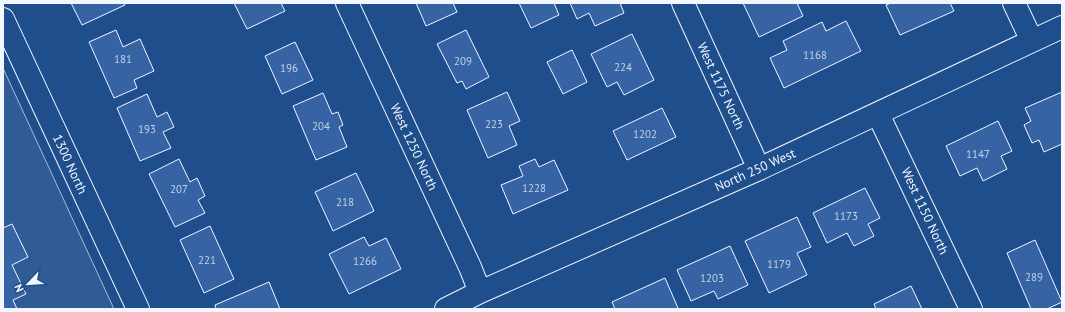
<svg xmlns="http://www.w3.org/2000/svg" width="1065" height="312" font-family="'PT Sans',sans-serif">
<style>
.green{fill:#305b95;stroke:#a8bbd7}
.building{fill:#3563a3;stroke:#f2f6ff}
.lines{fill:none;stroke-linecap:round;stroke-linejoin:round}
.minor-casing{stroke:#f2f6ff;stroke-width:24}
.minor{stroke:#1f4e8c;stroke-width:22}
.labels{text-anchor:middle;dominant-baseline:central;stroke-width:3;stroke-linejoin:round;paint-order:stroke}
.number-label{font-size:11px;fill:#c3d1e8}
.street-label{font-size:13px;fill:#f2f6ff;stroke:#1f4e8c}
</style>
<rect width="100%" height="100%" fill="#1f4e8c"/>
<path class="green" d="M 3,68 L 114,309 L 3,309 Z"/>
<path class="building" d="M 71,3 L 124,3 L 125,5 L 82,25 Z
M 234,3 L 281,3 L 285,11 L 247,29 Z
M 416,3 L 453,3 L 457,12 L 426,26 Z
M 519,3 L 554,3 L 559,15 L 531,28 Z
M 570,3 L 620,3 L 624,13 L 595,26 L 589,13 L 577,19 Z
M 743,3 L 797,3 L 803,16 L 759,37 Z
M 891,3 L 950,3 L 954,11 L 900,35 L 886,5 Z
M 846,21 L 861,51 L 784,88 L 770,58 L 787,50 L 783,41 L 822,22 L 826,31 Z
M 116,30 L 123,47 L 140,39 L 154,71 L 134,80 L 137,88 L 114,98 L 89,42 Z
M 466,30 L 489,77 L 466,89 L 462,81 L 457,83 L 437,44 Z
M 632,34 L 654,80 L 624,95 L 617,82 L 607,87 L 591,54 Z
M 295,42 L 313,80 L 282,94 L 265,56 Z
M 572,50 L 587,82 L 563,94 L 547,62 Z
M 507,92 L 520,121 L 509,126 L 517,145 L 488,158 L 467,110 Z
M 1062,92 L 1062,144 L 1044,152 L 1039,140 L 1032,143 L 1024,125 L 1031,121 L 1025,108 Z
M 323,93 L 332,114 L 338,112 L 343,125 L 339,127 L 347,147 L 316,160 L 293,106 Z
M 147,94 L 157,117 L 167,112 L 174,127 L 163,132 L 171,148 L 140,161 L 117,108 Z
M 662,108 L 676,137 L 627,160 L 613,131 Z
M 998,121 L 1012,151 L 1001,156 L 1007,169 L 983,181 L 977,168 L 960,176 L 946,146 Z
M 179,159 L 190,182 L 197,178 L 205,196 L 198,200 L 205,213 L 175,227 L 149,174 Z
M 535,159 L 539,167 L 554,160 L 568,190 L 513,214 L 501,185 L 523,176 L 519,166 Z
M 356,173 L 374,211 L 333,231 L 315,192 Z
M 865,188 L 880,218 L 868,224 L 874,236 L 854,246 L 847,233 L 827,243 L 813,213 Z
M 797,217 L 811,247 L 797,253 L 807,275 L 769,293 L 745,241 Z
M 12,224 L 28,257 L 12,265 L 26,294 L 13,300 L 17,309 L 3,309 L 3,228 Z
M 210,226 L 234,279 L 204,293 L 180,240 Z
M 364,237 L 369,246 L 386,238 L 401,269 L 349,294 L 329,254 Z
M 1035,240 L 1062,302 L 1047,309 L 1031,309 L 1007,253 Z
M 730,246 L 748,285 L 718,299 L 714,291 L 691,301 L 677,270 Z
M 665,278 L 678,308 L 675,309 L 615,309 L 612,302 Z
M 269,282 L 280,309 L 216,309 L 215,305 Z
M 911,286 L 922,309 L 876,309 L 874,304 Z"/>
<g class="lines">
<defs>
<path id="minor" d="M 347,3 L 470,267 L 480,292
M 683,3 L 759,169
M 1014,3 L 1032,41
M 3,19 L 138,309
M 878,114 L 971,309
M 446,309 L 480,292 L 759,169 L 1062,27"/>
</defs>
<use href="#minor" class="minor-casing"/>
<use href="#minor" class="minor"/>
</g>
<g class="labels">
<g class="number-label">
<text x="815" y="55">1168</text>
<text x="123" y="59">181</text>
<text x="463" y="61">209</text>
<text x="623" y="67">224</text>
<text x="289" y="68">196</text>
<text x="494" y="124">223</text>
<text x="321" y="126">204</text>
<text x="147" y="129">193</text>
<text x="645" y="134">1202</text>
<text x="978" y="154">1147</text>
<text x="534" y="188">1228</text>
<text x="179" y="189">207</text>
<text x="345" y="202">218</text>
<text x="846" y="216">1173</text>
<text x="207" y="260">221</text>
<text x="365" y="261">1266</text>
<text x="779" y="264">1179</text>
<text x="1034" y="277">289</text>
<text x="712" y="278">1203</text>
</g>
<g class="street-label">
<text transform="translate(721 86) rotate(65)">West 1175 North</text>
<text transform="translate(414 147) rotate(65)">West 1250 North</text>
<text transform="translate(70 164) rotate(65)">1300 North</text>
<text transform="translate(755 170) rotate(-24)">North 250 West</text>
<text transform="translate(925 211) rotate(65)">West 1150 North</text>
</g>
</g>
<rect width="1065" height="312" fill="none" stroke="#f2f6ff" stroke-width="8"/>
<g transform="translate(28 284) rotate(245)" stroke="#1f4e8c" stroke-width="3" paint-order="stroke">
<path d="M0-3L7 15L0 10L-7 15Z" fill="#f2f6ff"/>
<text y="-6" font-size="11" font-weight="bold" text-anchor="middle" fill="#f2f6ff">N</text>
</g>
</svg>
